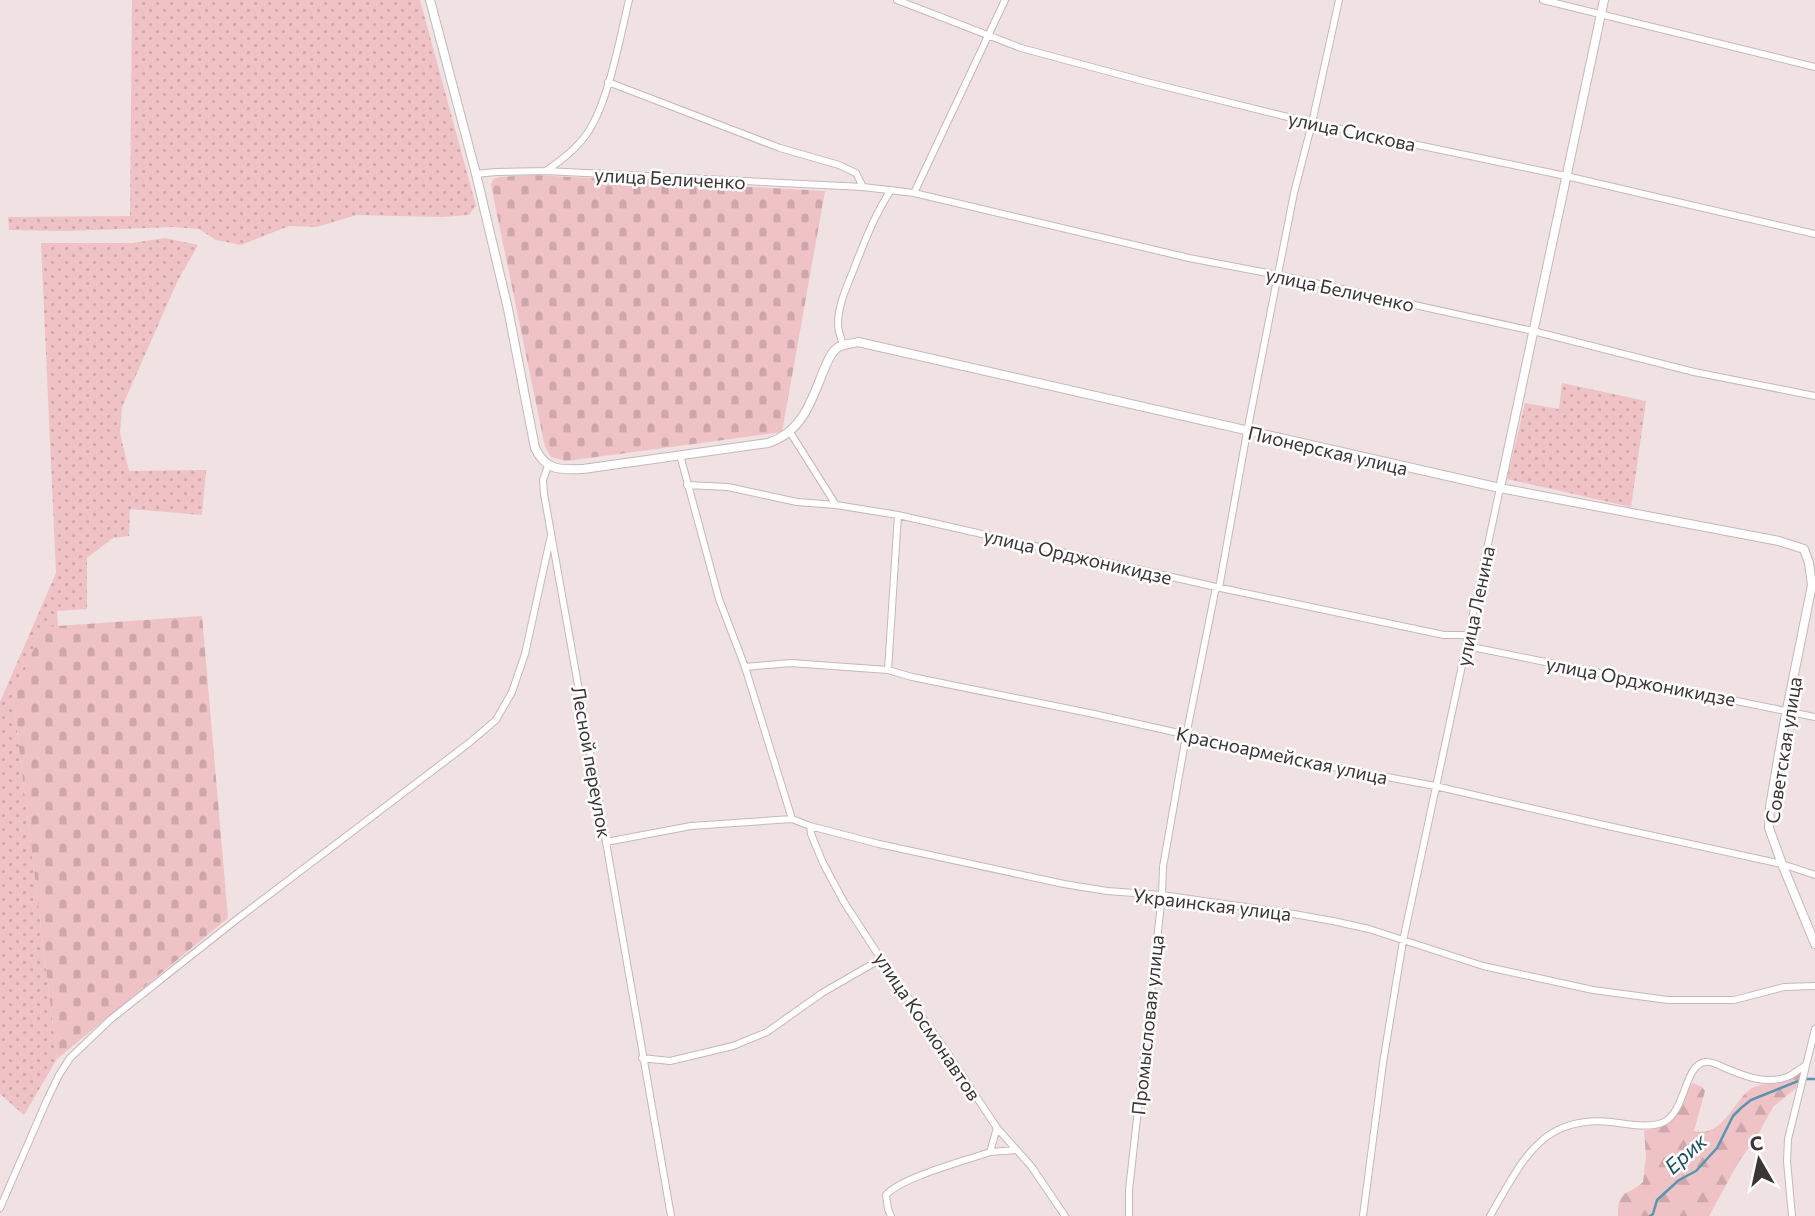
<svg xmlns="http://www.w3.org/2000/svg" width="1815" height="1216" font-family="Commissioner,sans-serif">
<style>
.grass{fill:url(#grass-dots)}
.forest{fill:url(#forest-firs)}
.cemetery{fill:url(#cemetery-stones)}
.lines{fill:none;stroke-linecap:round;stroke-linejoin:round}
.stream{stroke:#5796b1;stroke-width:2.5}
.minor-casing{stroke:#c6b8b9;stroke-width:8}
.tertiary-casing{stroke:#c6b8b9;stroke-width:10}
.minor{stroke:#fff;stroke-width:6}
.tertiary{stroke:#fff;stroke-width:8}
.labels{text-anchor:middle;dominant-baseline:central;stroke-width:5;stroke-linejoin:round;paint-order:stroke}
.street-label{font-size:19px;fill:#3b3535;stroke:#fff}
.water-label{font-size:21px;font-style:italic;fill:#1c4f64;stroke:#fff}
</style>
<defs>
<pattern id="grass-dots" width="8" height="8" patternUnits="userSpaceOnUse" patternTransform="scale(1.75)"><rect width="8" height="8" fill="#efc2c6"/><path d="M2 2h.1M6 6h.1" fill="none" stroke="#cea7ab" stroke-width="1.8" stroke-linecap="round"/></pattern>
<pattern id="forest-firs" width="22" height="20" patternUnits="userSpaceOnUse" patternTransform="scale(1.75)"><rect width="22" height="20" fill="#efc2c6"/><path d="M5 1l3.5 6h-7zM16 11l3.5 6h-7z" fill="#cea7ab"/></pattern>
<pattern id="cemetery-stones" width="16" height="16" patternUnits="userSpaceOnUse" patternTransform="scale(1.75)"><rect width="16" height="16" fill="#efc2c6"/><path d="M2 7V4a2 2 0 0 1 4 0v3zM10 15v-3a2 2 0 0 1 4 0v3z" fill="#cea7ab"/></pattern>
</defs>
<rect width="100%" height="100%" fill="#f0e1e2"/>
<path class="grass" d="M 132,0 L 420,0 L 476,206 L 469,215 L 443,217 L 357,215 L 317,227 L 289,226 L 241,245 L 216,240 L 199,229 L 174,227 L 66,231 L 9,230 L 8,217 L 130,216 Z
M 165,238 L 198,245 L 177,282 L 122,407 L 120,433 L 129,471 L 206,470 L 202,515 L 130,509 L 129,536 L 113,538 L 87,558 L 87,609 L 57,611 L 58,626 L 43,628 L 13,698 L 57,1059 L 24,1115 L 0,1094 L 0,702 L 56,573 L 41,243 L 132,243 Z
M 1562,383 L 1646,401 L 1631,507 L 1507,479 L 1525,403 L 1559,409 Z"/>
<path class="forest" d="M 1802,1072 L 1796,1088 L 1773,1107 L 1757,1136 L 1738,1163 L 1709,1216 L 1618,1216 C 1618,1187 1628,1197 1643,1182 L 1646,1156 L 1644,1131 C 1666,1126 1673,1124 1684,1103 C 1687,1095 1686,1089 1693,1083 L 1702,1087 L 1705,1091 L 1694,1131 C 1721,1138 1732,1105 1749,1090 C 1760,1081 1775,1086 1787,1081 C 1792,1079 1797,1075 1802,1072 Z"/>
<path class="cemetery" d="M 535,175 L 825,191 L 782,432 L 566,461 L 551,457 L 545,447 L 491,185 L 493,179 L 500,177 Z
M 202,616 L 228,918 L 57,1059 L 13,698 L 43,627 Z"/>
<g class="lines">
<path class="stream" d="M 1650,1216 L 1653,1214 L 1657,1200 L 1679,1180 L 1696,1171 L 1717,1148 L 1733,1116 L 1741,1108 L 1751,1100 L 1803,1079 L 1815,1079"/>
<defs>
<path id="minor" d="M 897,0 L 1021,48 L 1147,82 L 1312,123 L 1566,176 L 1815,234
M 1543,0 L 1815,67
M 608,82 L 780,148 L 839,165 L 856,173 L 863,187
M 546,171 C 560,161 575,150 586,135 C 608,105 620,37 629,0
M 476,174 L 496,172 L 546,171 L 863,187 L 914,193 L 1189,258 L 1278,275 L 1533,331 L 1694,372 L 1815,396
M 914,193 L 1005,0
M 843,345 C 841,338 838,331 838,324 C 838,307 845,291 851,276 C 863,246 873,217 891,190
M 790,432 L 836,505
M 680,455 L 719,599 L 745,667 L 792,819
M 548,466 L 543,480 L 544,494 L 606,842 L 671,1216
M 687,485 L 728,487 L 797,502 L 836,505 L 898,515 L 1216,587 L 1444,635 L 1468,635
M 1219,588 L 1247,432 L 1294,193 L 1312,123 L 1339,0
M 1467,646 L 1815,717
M 745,667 L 791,663 L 888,670 L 912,677 L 1094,714 L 1313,763 L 1435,786 L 1608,826 L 1782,864 L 1815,875
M 888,670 L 898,515
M 810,826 L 811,834 L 823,863 L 844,902 L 881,959 L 942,1045 L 997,1128 L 1031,1166 L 1065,1216
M 606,842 L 691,826 L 792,819 L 810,826 L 879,844 L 1064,884 L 1107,891 L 1162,895 L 1288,913 L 1333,921 L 1369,929 L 1483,966 L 1593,990 L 1668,1000 L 1734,1000 L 1784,987 L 1815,986
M 642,1058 L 670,1061 L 733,1046 L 767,1032 L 822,993 L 881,959
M 990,1152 L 1017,1150
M 0,1208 L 47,1100 L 59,1075 L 70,1058 L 111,1019 L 236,920 L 469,743 L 496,720 L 512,692 L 525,654 L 551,535
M 891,1216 L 888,1209 L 886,1195 C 902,1177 965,1161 990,1152 L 997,1128
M 1129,1216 L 1129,1190 L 1162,895 L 1163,867 L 1186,736 L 1216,587
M 1363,1216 L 1383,1063 L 1403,941 L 1500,488
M 1490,1216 C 1521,1164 1539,1115 1611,1122 C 1628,1124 1649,1129 1664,1122 C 1686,1111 1684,1065 1705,1062 C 1711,1061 1719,1065 1725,1068 C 1744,1076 1766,1085 1787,1077 C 1793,1075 1799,1069 1805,1066
M 1792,1216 L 1787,1161 L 1788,1139 L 1815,1029"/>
<path id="tertiary" d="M 430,0 L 476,174 L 508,309 L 535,448 C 546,471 560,470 583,469 L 768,443 C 802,432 811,402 823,372 C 827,364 829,354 837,348 C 842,344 851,344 858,342 L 1500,488 L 1779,541 L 1804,549 L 1809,563 L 1812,585 L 1785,719 L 1770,807 L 1769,828 L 1782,864 L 1815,944
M 1500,488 L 1604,0"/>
</defs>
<use href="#minor" class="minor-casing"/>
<use href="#tertiary" class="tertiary-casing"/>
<use href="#minor" class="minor"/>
<use href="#tertiary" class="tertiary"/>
</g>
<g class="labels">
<g class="street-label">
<text transform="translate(1352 131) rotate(12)">улица Сискова</text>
<text transform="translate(670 178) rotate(3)">улица Беличенко</text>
<text transform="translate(1340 289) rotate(12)">улица Беличенко</text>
<text transform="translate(1328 450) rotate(13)">Пионерская улица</text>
<text transform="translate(1078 556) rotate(13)">улица Орджоникидзе</text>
<text transform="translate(1475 606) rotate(-78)">улица Ленина</text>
<text transform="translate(1641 681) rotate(11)">улица Орджоникидзе</text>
<text transform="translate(1783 750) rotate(-81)">Советская улица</text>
<text transform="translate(1282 755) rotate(12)">Красноармейская улица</text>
<text transform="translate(592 762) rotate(80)">Лесной переулок</text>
<text transform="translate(1212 904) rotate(7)">Украинская улица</text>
<text transform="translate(1147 1025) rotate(-84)">Промысловая улица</text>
<text transform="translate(928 1026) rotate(56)">улица Космонавтов</text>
</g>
<g class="water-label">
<text transform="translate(1685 1153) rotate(-42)">Ерик</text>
</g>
</g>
<g transform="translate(1759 1160) rotate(351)" stroke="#ffffff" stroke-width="5" paint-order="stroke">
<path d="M0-5L12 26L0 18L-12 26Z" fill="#3b3535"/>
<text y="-10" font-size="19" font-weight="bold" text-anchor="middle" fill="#3b3535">С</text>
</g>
</svg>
